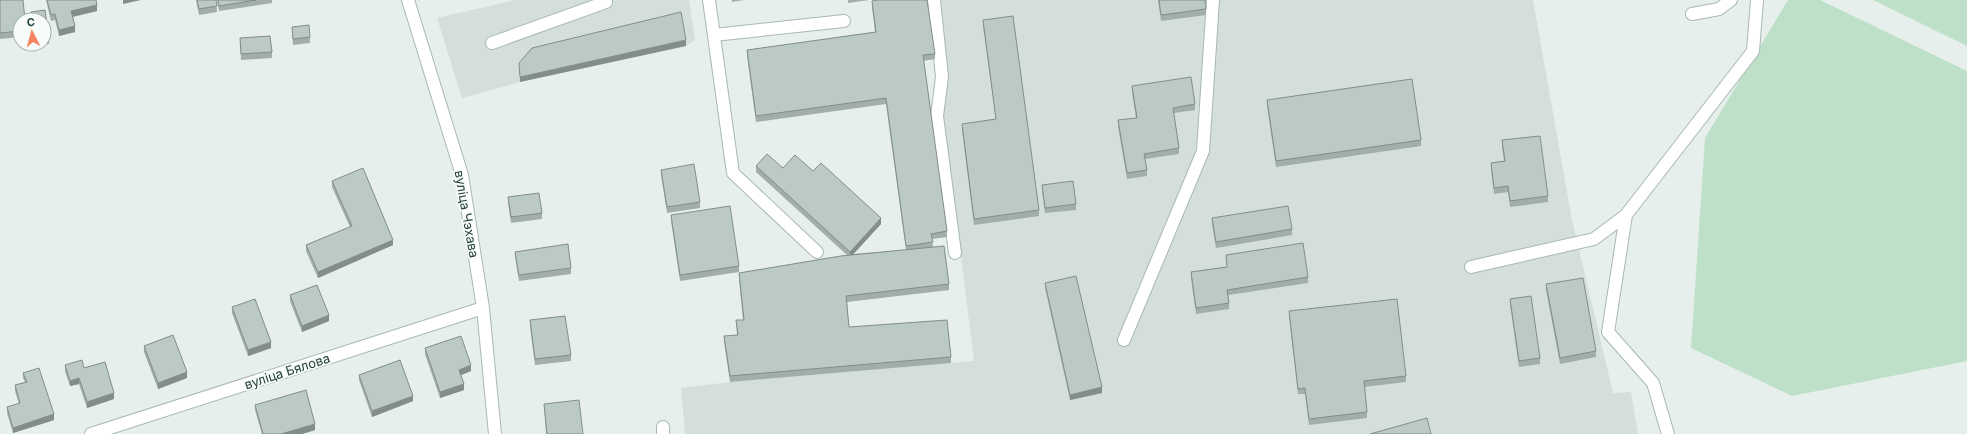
<svg xmlns="http://www.w3.org/2000/svg" width="1967" height="434" font-family="Inter,sans-serif">
<style>
.built{fill:#d4dfda}
.green{fill:#bfe0c8}
.lines{fill:none;stroke-linecap:round;stroke-linejoin:round}
.minor-casing{stroke:#a8b8b2;stroke-width:14}
.minor{stroke:#fff;stroke-width:12}
.wall{fill:#a1aea9}
.shaded-wall{fill:#838d89}
.building{fill:#bbcac4;stroke:#838d89}
.labels{text-anchor:middle;dominant-baseline:central;stroke-width:3.5;stroke-linejoin:round;paint-order:stroke}
.street-label{font-size:13px;fill:#24423a;stroke:#f7fbf9}
</style>
<rect width="100%" height="100%" fill="#e6efeb"/>
<path class="built" d="M 516,0 L 689,0 L 695,40 L 686,46 L 520,82 L 462,98 L 437,18 Z
M 929,0 L 1533,0 L 1572,220 L 1613,393 L 1631,392 L 1638,434 L 685,434 L 681,388 L 730,382 L 974,361 Z"/>
<path class="green" d="M 1788,0 L 1820,0 L 1967,71 L 1967,361 L 1792,396 L 1691,348 L 1705,138 Z
M 1873,0 L 1967,0 L 1967,46 Z"/>
<g class="lines">
<defs>
<path id="minor" d="M 408,0 L 462,175 L 483,308 L 495,434
M 709,0 L 733,173 L 817,252
M 934,0 L 942,77 L 937,116 L 955,253
M 1692,14 L 1719,9 L 1731,0
M 714,35 L 844,21
M 492,43 L 606,2 L 606,0
M 1471,267 L 1594,239 L 1626,215
M 1124,340 L 1203,151 L 1213,0
M 663,427 L 663,434
M 91,434 L 483,308
M 1668,434 L 1653,383 L 1608,332 L 1626,215 L 1753,51 L 1757,0"/>
</defs>
<use href="#minor" class="minor-casing"/>
<use href="#minor" class="minor"/>
</g>
<path class="wall" d="M 0,0 L 20,20 L 20,37 L 0,39 Z
M 46,0 L 96,0 L 97,11 L 73,17 L 75,32 L 59,36 L 55,20 L 51,21 Z
M 196,0 L 216,0 L 217,12 L 199,15 Z
M 217,0 L 272,0 L 272,3 L 219,11 Z
M 732,0 L 744,0 L 732,2 Z
M 848,0 L 869,0 L 848,3 Z
M 1158,0 L 1205,0 L 1206,15 L 1161,21 Z
M 872,1 L 935,54 L 935,59 L 923,61 L 947,231 L 947,237 L 932,239 L 933,247 L 949,284 L 949,290 L 847,302 L 849,327 L 951,357 L 951,363 L 730,382 L 724,342 L 724,336 L 737,335 L 736,320 L 743,320 L 739,279 L 739,273 L 847,255 L 756,172 L 756,166 L 813,171 L 881,224 L 852,254 L 906,250 L 886,104 L 756,122 L 747,56 L 747,50 L 875,32 L 872,7 Z
M 45,10 L 49,38 L 49,44 L 36,46 L 35,44 L 44,44 L 44,20 L 31,20 L 31,12 Z
M 983,20 L 1039,210 L 1039,216 L 974,225 L 962,130 L 962,124 L 996,119 L 983,26 Z
M 292,27 L 310,37 L 310,43 L 293,45 Z
M 240,38 L 272,52 L 272,58 L 241,60 Z
M 1132,86 L 1195,104 L 1195,110 L 1174,113 L 1179,148 L 1179,154 L 1145,159 L 1147,170 L 1147,176 L 1127,179 L 1118,126 L 1118,120 L 1136,118 L 1132,92 Z
M 1267,100 L 1421,140 L 1421,146 L 1276,167 L 1267,106 Z
M 1502,140 L 1548,196 L 1548,202 L 1510,207 L 1508,192 L 1494,194 L 1491,169 L 1491,163 L 1504,161 L 1502,146 Z
M 661,170 L 700,202 L 700,208 L 667,213 L 661,175 Z
M 332,181 L 393,245 L 318,278 L 306,251 L 306,245 L 350,227 L 332,187 Z
M 1042,185 L 1076,204 L 1076,210 L 1045,213 L 1042,191 Z
M 508,197 L 542,213 L 542,219 L 511,223 L 508,203 Z
M 671,215 L 739,266 L 739,272 L 680,281 L 671,221 Z
M 1212,218 L 1292,229 L 1292,235 L 1216,248 L 1212,224 Z
M 515,252 L 571,268 L 571,274 L 519,281 L 515,257 Z
M 1226,255 L 1308,277 L 1308,283 L 1228,295 L 1229,303 L 1229,309 L 1196,314 L 1191,278 L 1191,272 L 1227,267 Z
M 1045,283 L 1102,393 L 1070,400 L 1045,288 Z
M 1546,284 L 1596,351 L 1596,357 L 1560,364 L 1546,290 Z
M 290,295 L 329,321 L 302,332 L 290,301 Z
M 1510,299 L 1540,358 L 1540,364 L 1519,367 L 1510,304 Z
M 232,307 L 271,348 L 248,356 L 232,313 Z
M 1289,311 L 1406,376 L 1406,382 L 1364,387 L 1367,412 L 1367,418 L 1309,425 L 1305,394 L 1298,394 L 1289,317 Z
M 530,320 L 571,355 L 571,361 L 535,365 L 530,326 Z
M 144,346 L 187,378 L 158,389 L 144,352 Z
M 425,348 L 471,371 L 460,375 L 464,390 L 440,398 L 425,354 Z
M 65,365 L 84,368 L 114,399 L 87,408 L 79,384 L 70,386 L 65,371 Z
M 23,373 L 54,420 L 13,433 L 7,413 L 7,407 L 19,404 L 15,391 L 15,385 L 25,382 L 23,378 Z
M 359,375 L 413,401 L 372,417 L 359,380 Z
M 544,404 L 583,434 L 546,434 Z
M 255,405 L 315,430 L 302,434 L 262,434 L 255,410 Z"/>
<path class="shaded-wall" d="M 123,0 L 141,0 L 123,4 Z
M 97,5 L 97,11 L 71,17 L 71,11 Z
M 75,26 L 75,32 L 59,36 L 59,30 Z
M 686,40 L 686,46 L 520,82 L 520,77 Z
M 881,218 L 881,224 L 850,258 L 850,252 Z
M 393,240 L 393,245 L 318,278 L 318,272 Z
M 329,315 L 329,321 L 302,332 L 302,326 Z
M 271,342 L 271,348 L 248,356 L 248,350 Z
M 471,365 L 471,371 L 459,376 L 459,370 Z
M 187,372 L 187,378 L 158,389 L 158,383 Z
M 79,378 L 79,384 L 70,386 L 70,381 Z
M 464,384 L 464,390 L 440,398 L 440,392 Z
M 1102,387 L 1102,393 L 1070,400 L 1070,395 Z
M 114,393 L 114,399 L 87,408 L 87,402 Z
M 413,396 L 413,401 L 372,417 L 372,411 Z
M 54,414 L 54,420 L 13,433 L 13,428 Z
M 315,424 L 315,430 L 302,434 L 281,434 Z"/>
<path class="building" d="M 0,0 L 23,0 L 25,20 L 20,20 L 20,31 L 0,33 Z
M 47,0 L 96,0 L 97,5 L 71,11 L 75,26 L 59,30 L 55,14 L 51,15 Z
M 197,0 L 216,0 L 217,6 L 199,9 Z
M 218,0 L 256,0 L 219,6 Z
M 878,0 L 927,0 L 935,54 L 923,55 L 947,231 L 931,234 L 933,242 L 906,246 L 886,98 L 756,116 L 747,50 L 876,32 L 872,1 Z
M 1159,0 L 1205,0 L 1206,9 L 1161,15 Z
M 45,10 L 49,38 L 44,39 L 44,20 L 32,20 L 31,12 Z
M 681,12 L 686,40 L 520,77 L 519,63 L 532,48 Z
M 1013,16 L 1039,210 L 974,219 L 962,124 L 996,119 L 983,20 Z
M 309,25 L 310,37 L 293,39 L 292,27 Z
M 270,36 L 272,52 L 241,54 L 240,38 Z
M 1191,77 L 1195,104 L 1173,108 L 1179,148 L 1144,154 L 1147,170 L 1127,173 L 1118,120 L 1137,118 L 1132,86 Z
M 1412,79 L 1421,140 L 1276,161 L 1267,100 Z
M 1540,136 L 1548,196 L 1510,201 L 1508,186 L 1494,188 L 1491,163 L 1505,161 L 1502,140 Z
M 767,154 L 783,168 L 795,155 L 813,171 L 821,163 L 881,218 L 850,252 L 756,166 Z
M 694,164 L 700,202 L 667,207 L 661,170 Z
M 363,168 L 393,240 L 318,272 L 306,245 L 352,226 L 332,181 Z
M 1073,181 L 1076,204 L 1045,208 L 1042,185 Z
M 539,193 L 542,213 L 511,217 L 508,197 Z
M 730,206 L 739,266 L 680,275 L 671,215 Z
M 1288,206 L 1292,229 L 1216,242 L 1212,218 Z
M 1303,243 L 1308,277 L 1227,290 L 1229,303 L 1196,308 L 1191,272 L 1227,267 L 1226,255 Z
M 568,244 L 571,268 L 519,275 L 515,252 Z
M 944,246 L 949,284 L 846,296 L 849,327 L 947,320 L 951,357 L 730,376 L 724,336 L 738,335 L 736,320 L 744,320 L 739,273 L 841,256 Z
M 1076,276 L 1102,387 L 1070,395 L 1045,283 Z
M 1583,278 L 1596,351 L 1560,358 L 1546,284 Z
M 317,285 L 329,315 L 302,326 L 290,295 Z
M 1531,296 L 1540,358 L 1519,361 L 1510,299 Z
M 255,299 L 271,342 L 248,350 L 232,307 Z
M 1397,299 L 1406,376 L 1364,381 L 1367,412 L 1309,419 L 1305,388 L 1298,389 L 1289,311 Z
M 565,316 L 571,355 L 535,359 L 530,320 Z
M 173,335 L 187,372 L 158,383 L 144,346 Z
M 461,336 L 471,365 L 459,370 L 464,384 L 440,392 L 425,348 Z
M 82,360 L 84,368 L 105,362 L 114,393 L 87,402 L 79,378 L 70,381 L 65,365 Z
M 400,360 L 413,396 L 372,411 L 359,375 Z
M 39,368 L 54,414 L 13,428 L 7,407 L 20,403 L 15,385 L 27,382 L 23,373 Z
M 306,390 L 315,424 L 281,434 L 263,434 L 255,405 Z
M 579,400 L 583,434 L 547,434 L 544,404 Z
M 1427,418 L 1431,434 L 1370,434 Z"/>
<g class="labels">
<g class="street-label">
<text transform="translate(467 214) rotate(80)">вуліца Чэхава</text>
<text transform="translate(287 371) rotate(-18)">вуліца Бялова</text>
</g>
</g>
<g transform="translate(32 32) rotate(354)"><circle r="19" fill="#f7fbf9" stroke="#a3b1ad"/>
<path d="M0-3L7 15L0 10L-7 15Z" fill="#f4845f"/>
<text y="-6" font-size="11" font-weight="bold" text-anchor="middle" fill="#24423a">С</text>
</g>
</svg>
